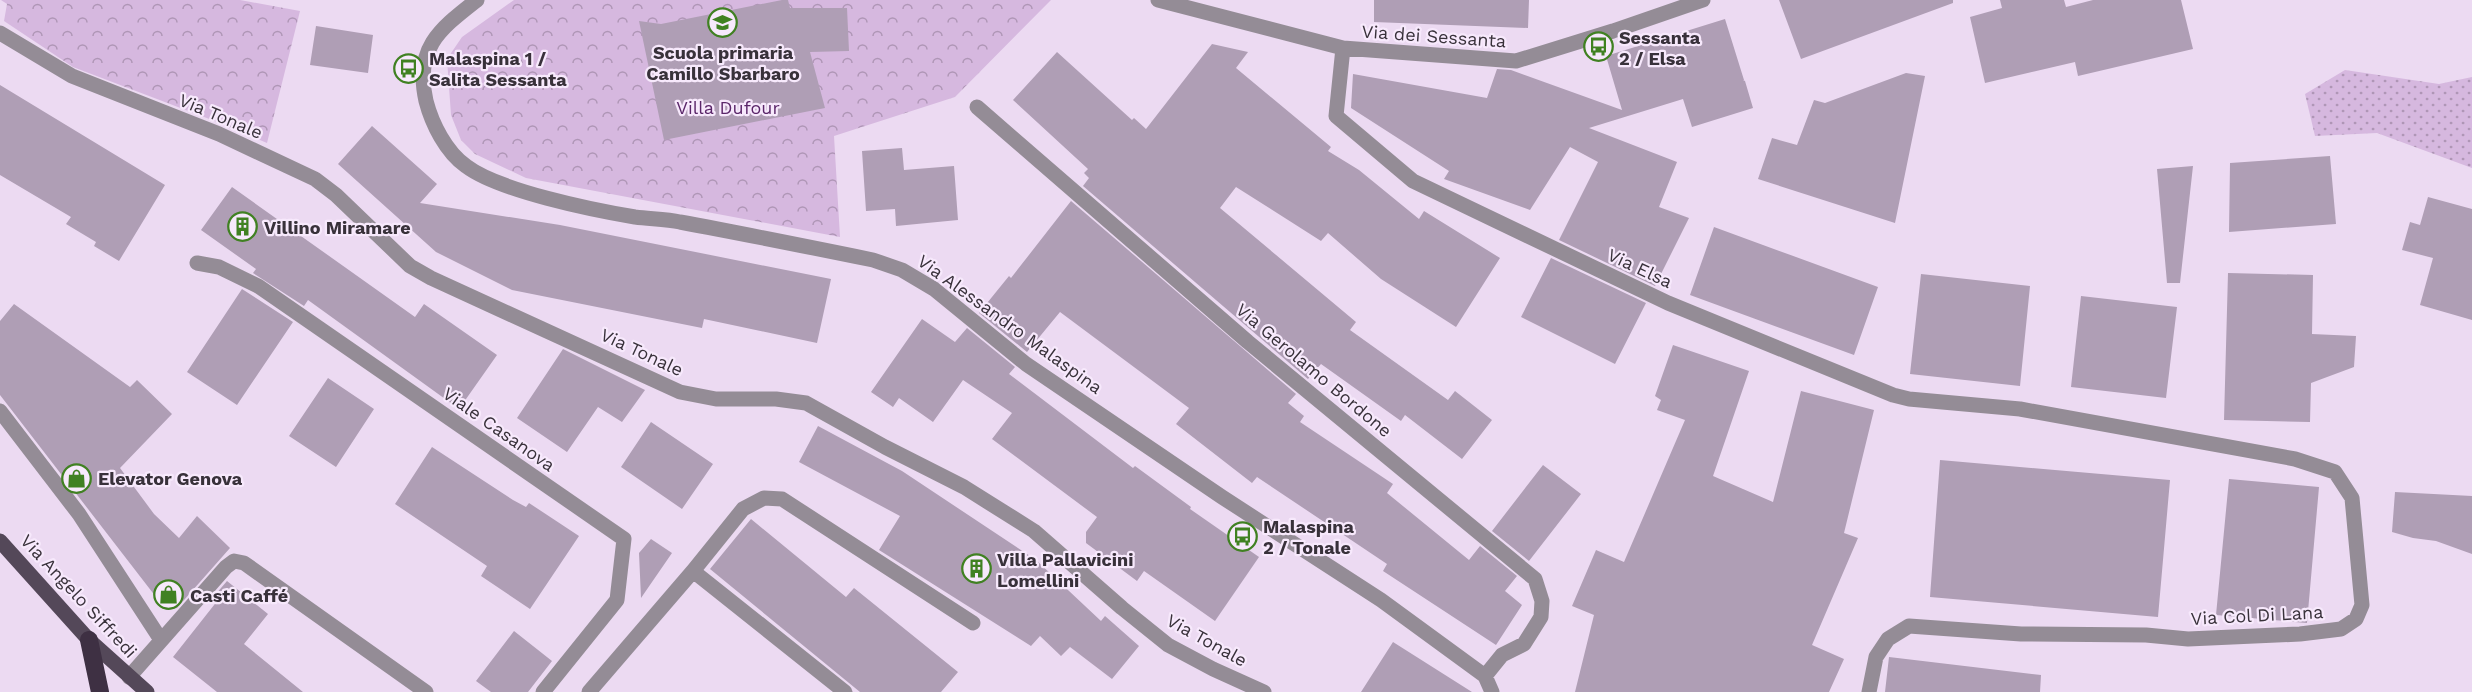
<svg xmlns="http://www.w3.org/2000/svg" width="2472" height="692" font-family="'Work Sans',sans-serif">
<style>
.grass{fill:url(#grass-dots)}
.park{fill:url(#park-crowns)}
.building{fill:#af9eb5}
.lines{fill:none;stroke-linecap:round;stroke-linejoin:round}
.minor{stroke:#948c96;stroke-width:15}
.major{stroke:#544859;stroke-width:15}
.highway{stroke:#3e3043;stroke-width:18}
.labels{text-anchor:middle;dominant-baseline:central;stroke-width:4.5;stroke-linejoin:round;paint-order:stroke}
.street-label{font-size:18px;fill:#38313a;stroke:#f7e9fc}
.poi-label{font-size:18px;font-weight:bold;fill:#38313a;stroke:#f7e9fc;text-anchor:start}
.park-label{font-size:18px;fill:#5a2669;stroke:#f7e9fc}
</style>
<defs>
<pattern id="grass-dots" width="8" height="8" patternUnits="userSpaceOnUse" patternTransform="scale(1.5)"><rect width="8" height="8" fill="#d6b8df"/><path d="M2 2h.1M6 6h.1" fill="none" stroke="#af96b6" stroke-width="1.8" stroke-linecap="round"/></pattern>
<pattern id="park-crowns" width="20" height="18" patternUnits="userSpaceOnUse" patternTransform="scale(1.5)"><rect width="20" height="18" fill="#d6b8df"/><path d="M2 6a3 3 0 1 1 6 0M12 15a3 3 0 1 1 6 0" fill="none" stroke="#af96b6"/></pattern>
</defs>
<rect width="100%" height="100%" fill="#ecdaf2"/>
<path class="grass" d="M 2345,70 L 2439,84 L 2472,77 L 2472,168 L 2377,133 L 2315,136 L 2305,94 Z"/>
<path class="park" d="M 1,0 L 240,0 L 300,11 L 267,143 L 212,120 L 73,67 L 4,21 L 7,4 Z
M 514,0 L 1051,0 L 955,97 L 834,136 L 840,237 L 526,178 L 475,154 L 461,140 L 451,115 L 447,59 L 462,37 Z"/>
<path class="building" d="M 782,0 L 788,0 L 790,8 L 847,8 L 849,51 L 810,52 L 825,108 L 664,140 L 639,21 L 661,24 Z
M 1374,0 L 1529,0 L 1528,28 L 1374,22 Z
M 1779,0 L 1953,0 L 1953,3 L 1801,59 Z
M 2000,0 L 2064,0 L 2066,7 L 2093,0 L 2181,0 L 2193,49 L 2078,76 L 2075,62 L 1985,83 L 1970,17 L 2002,8 Z
M 1725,19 L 1744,80 L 1743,80 L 1745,81 L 1753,108 L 1692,127 L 1683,99 L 1589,128 L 1677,162 L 1659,207 L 1689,218 L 1655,286 L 1559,240 L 1598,162 L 1570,147 L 1530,210 L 1444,179 L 1449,171 L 1351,108 L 1353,74 L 1487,98 L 1497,69 L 1511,70 L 1622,110 L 1606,56 Z
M 316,26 L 373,35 L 368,73 L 310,65 Z
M 1212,44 L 1248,52 L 1236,68 L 1331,147 L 1328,151 L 1359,170 L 1419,219 L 1424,211 L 1500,258 L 1456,327 L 1381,279 L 1328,233 L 1321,241 L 1236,187 L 1220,208 L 1356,322 L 1350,330 L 1448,400 L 1455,391 L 1492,420 L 1462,459 L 1405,415 L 1401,421 L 1321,364 L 1308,379 L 1083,186 L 1089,178 L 1084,173 L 1088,169 L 1013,100 L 1057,52 L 1132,120 L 1134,118 L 1146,129 Z
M 1906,73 L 1925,76 L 1895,223 L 1758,179 L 1772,138 L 1797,145 L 1814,100 L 1825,103 Z
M 0,85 L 165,185 L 119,261 L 94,246 L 96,242 L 66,224 L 71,217 L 0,175 Z
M 372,126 L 437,184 L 420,203 L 560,225 L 831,279 L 817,343 L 704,319 L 702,328 L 512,290 L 436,252 L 338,164 Z
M 902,148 L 904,170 L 954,166 L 958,220 L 896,226 L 895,209 L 866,211 L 862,151 Z
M 2330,156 L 2336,224 L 2229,232 L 2230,163 Z
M 2193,166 L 2180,283 L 2167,283 L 2157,169 Z
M 232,187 L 415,317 L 424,304 L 497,355 L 459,409 L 308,300 L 304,306 L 253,273 L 256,269 L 201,230 Z
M 2428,197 L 2472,209 L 2472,320 L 2420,305 L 2433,258 L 2402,250 L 2410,222 L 2420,225 Z
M 1071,201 L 1296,394 L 1288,403 L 1304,416 L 1300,422 L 1393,484 L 1387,493 L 1469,560 L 1480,546 L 1517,576 L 1505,591 L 1522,605 L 1496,645 L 1383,571 L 1387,564 L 1257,477 L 1252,483 L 1176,424 L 1189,408 L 1060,312 L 1027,352 L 979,313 L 1009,276 L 1011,278 Z
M 1714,227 L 1878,287 L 1854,355 L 1690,295 Z
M 1551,258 L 1646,303 L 1615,364 L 1521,317 Z
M 2228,273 L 2313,275 L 2312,334 L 2356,336 L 2354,367 L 2311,383 L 2310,422 L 2224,420 Z
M 1921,274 L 2030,286 L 2020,386 L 1910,374 Z
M 242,289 L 293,322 L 237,405 L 187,372 Z
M 2081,296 L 2177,307 L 2166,398 L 2071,387 Z
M 14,304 L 130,387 L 137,380 L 172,414 L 120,468 L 154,514 L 179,538 L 197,516 L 230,548 L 177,608 L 166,610 L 0,395 L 0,321 Z
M 922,319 L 955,342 L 967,328 L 1015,367 L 1009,374 L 1133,468 L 1135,466 L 1191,507 L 1190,509 L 1259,557 L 1215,621 L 1144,571 L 1137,581 L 1086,543 L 1086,532 L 1097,517 L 992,439 L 1012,413 L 963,380 L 933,422 L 899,398 L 893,407 L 871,392 Z
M 1673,345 L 1749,371 L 1713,476 L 1773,502 L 1801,391 L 1874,410 L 1844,533 L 1858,538 L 1812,645 L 1844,659 L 1829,692 L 1575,692 L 1594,615 L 1572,606 L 1596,550 L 1624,562 L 1685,420 L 1657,410 L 1661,400 L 1655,396 Z
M 563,349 L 645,390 L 622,422 L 598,407 L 567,452 L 517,418 Z
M 328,378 L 374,409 L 336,467 L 289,436 Z
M 651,422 L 713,464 L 682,509 L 621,467 Z
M 818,426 L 902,471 L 1036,560 L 1101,621 L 1105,616 L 1139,646 L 1112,679 L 1070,647 L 1061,656 L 1040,636 L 1031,646 L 879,550 L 900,516 L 799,462 Z
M 432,447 L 513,500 L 526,507 L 529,503 L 579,536 L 530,609 L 481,576 L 487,566 L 395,504 Z
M 1940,460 L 2170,480 L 2158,617 L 1930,597 Z
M 1543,465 L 1581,494 L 1529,561 L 1492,531 Z
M 2229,479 L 2319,487 L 2307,623 L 2216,615 Z
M 2395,492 L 2472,496 L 2472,554 L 2436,541 L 2413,538 L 2392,532 Z
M 751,519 L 846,597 L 854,588 L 958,672 L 941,692 L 860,692 L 710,569 Z
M 651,539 L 672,553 L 641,598 L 639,553 Z
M 227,581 L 268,614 L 244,644 L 303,692 L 217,692 L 173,657 L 218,600 L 209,602 Z
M 514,631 L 552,661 L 528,692 L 491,692 L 476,681 Z
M 1393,642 L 1472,692 L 1361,692 Z
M 1889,657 L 2041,675 L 2040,692 L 1885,692 Z"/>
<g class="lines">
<path class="minor" d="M 477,0 C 440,29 414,48 426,101 C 432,124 446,152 466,166 C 499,191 593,210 635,217 C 650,219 666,219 680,222 C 745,234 809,247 873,260 L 902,270 L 934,289 L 1026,364 L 1222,497 L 1381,600 L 1485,676 L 1492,692
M 1158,0 L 1343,48 L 1516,61 L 1613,31 L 1703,0
M 0,33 L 72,76 L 219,134 L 315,179 L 336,195 L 410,266 L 431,278 L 680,392 L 716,399 L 776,399 L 806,403 L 885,447 L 964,487 L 1034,531 L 1122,608 L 1168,645 L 1213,669 L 1264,692
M 1343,48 L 1336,116 L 1413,181 L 1668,303 L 1893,395 L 1909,399 L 2020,409 L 2295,459 L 2335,472 L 2352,498 L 2362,605 L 2356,619 L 2341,629 L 2300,634 L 2188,639 L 2146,635 L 2021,634 L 1909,626 L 1888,639 L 1876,657 L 1869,692
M 977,107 L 1248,342 L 1535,579 L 1542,601 L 1541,617 L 1524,644 L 1502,655 L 1485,676
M 197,263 L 219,267 L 258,286 L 624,539 L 617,600 L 543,692
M 0,411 L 79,514 L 161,640
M 693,571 L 743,509 L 764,498 L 782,499 L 973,623
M 129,677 L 226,567 L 234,561 L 244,563 L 426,692
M 589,692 L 693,571 L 845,692"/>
<path class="major" d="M 0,541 L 89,640 L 147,692"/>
<path class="highway" d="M 89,640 L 100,692"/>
</g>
<defs>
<symbol id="school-ring" viewBox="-11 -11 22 22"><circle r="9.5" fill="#f7e9fc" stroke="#408122" stroke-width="1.5"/><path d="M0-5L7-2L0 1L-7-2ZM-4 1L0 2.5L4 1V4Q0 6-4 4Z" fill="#408122"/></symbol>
<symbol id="bus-ring" viewBox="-11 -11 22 22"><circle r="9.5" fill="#f7e9fc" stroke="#408122" stroke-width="1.5"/><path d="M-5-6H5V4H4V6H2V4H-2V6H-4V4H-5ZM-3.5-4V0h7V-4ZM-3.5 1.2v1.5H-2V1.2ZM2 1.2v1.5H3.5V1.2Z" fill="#408122"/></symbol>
<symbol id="building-ring" viewBox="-11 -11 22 22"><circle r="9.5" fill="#f7e9fc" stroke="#408122" stroke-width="1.5"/><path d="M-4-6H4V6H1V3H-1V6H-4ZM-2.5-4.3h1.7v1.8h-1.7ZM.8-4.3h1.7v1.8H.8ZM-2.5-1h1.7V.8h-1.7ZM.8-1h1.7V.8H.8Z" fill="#408122"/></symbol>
<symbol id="shop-ring" viewBox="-11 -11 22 22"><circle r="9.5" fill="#f7e9fc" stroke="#408122" stroke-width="1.5"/><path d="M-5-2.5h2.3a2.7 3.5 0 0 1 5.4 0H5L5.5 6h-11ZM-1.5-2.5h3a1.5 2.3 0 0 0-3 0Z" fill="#408122"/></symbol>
</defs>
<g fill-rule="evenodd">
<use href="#school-ring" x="706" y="6" width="33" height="33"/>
<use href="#bus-ring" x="1582" y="30" width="33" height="33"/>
<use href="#bus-ring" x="392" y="52" width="33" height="33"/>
<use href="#building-ring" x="226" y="210" width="33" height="33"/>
<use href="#shop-ring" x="60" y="462" width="33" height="33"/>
<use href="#bus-ring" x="1226" y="520" width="33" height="33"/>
<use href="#building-ring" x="960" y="552" width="33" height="33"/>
<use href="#shop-ring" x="152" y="578" width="33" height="33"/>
</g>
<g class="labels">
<g class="street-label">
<text transform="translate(1434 36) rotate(4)">Via dei Sessanta</text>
<text transform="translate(221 116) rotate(23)">Via Tonale</text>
<text transform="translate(1640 268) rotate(25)">Via Elsa</text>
<text transform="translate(1010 324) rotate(36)">Via Alessandro Malaspina</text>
<text transform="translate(642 352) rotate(25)">Via Tonale</text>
<text transform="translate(1314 370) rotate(40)">Via Gerolamo Bordone</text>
<text transform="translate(499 429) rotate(35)">Viale Casanova</text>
<text transform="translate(79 596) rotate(47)">Via Angelo Siffredi</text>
<text transform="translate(2257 615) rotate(-3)">Via Col Di Lana</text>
<text transform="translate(1207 640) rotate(29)">Via Tonale</text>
</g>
<g class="poi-label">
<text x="1619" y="37">Sessanta<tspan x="1619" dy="21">2 / Elsa</tspan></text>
<text x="723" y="52" text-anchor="middle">Scuola primaria<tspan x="723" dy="21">Camillo Sbarbaro</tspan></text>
<text x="429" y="58">Malaspina 1 /<tspan x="429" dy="21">Salita Sessanta</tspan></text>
<text x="264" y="227">Villino Miramare</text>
<text x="98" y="478">Elevator Genova</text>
<text x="1263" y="526">Malaspina<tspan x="1263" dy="21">2 / Tonale</tspan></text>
<text x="997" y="559">Villa Pallavicini<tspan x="997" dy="21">Lomellini</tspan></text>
<text x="190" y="595">Casti Caffé</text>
</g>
<g class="park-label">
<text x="728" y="107">Villa Dufour</text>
</g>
</g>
</svg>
